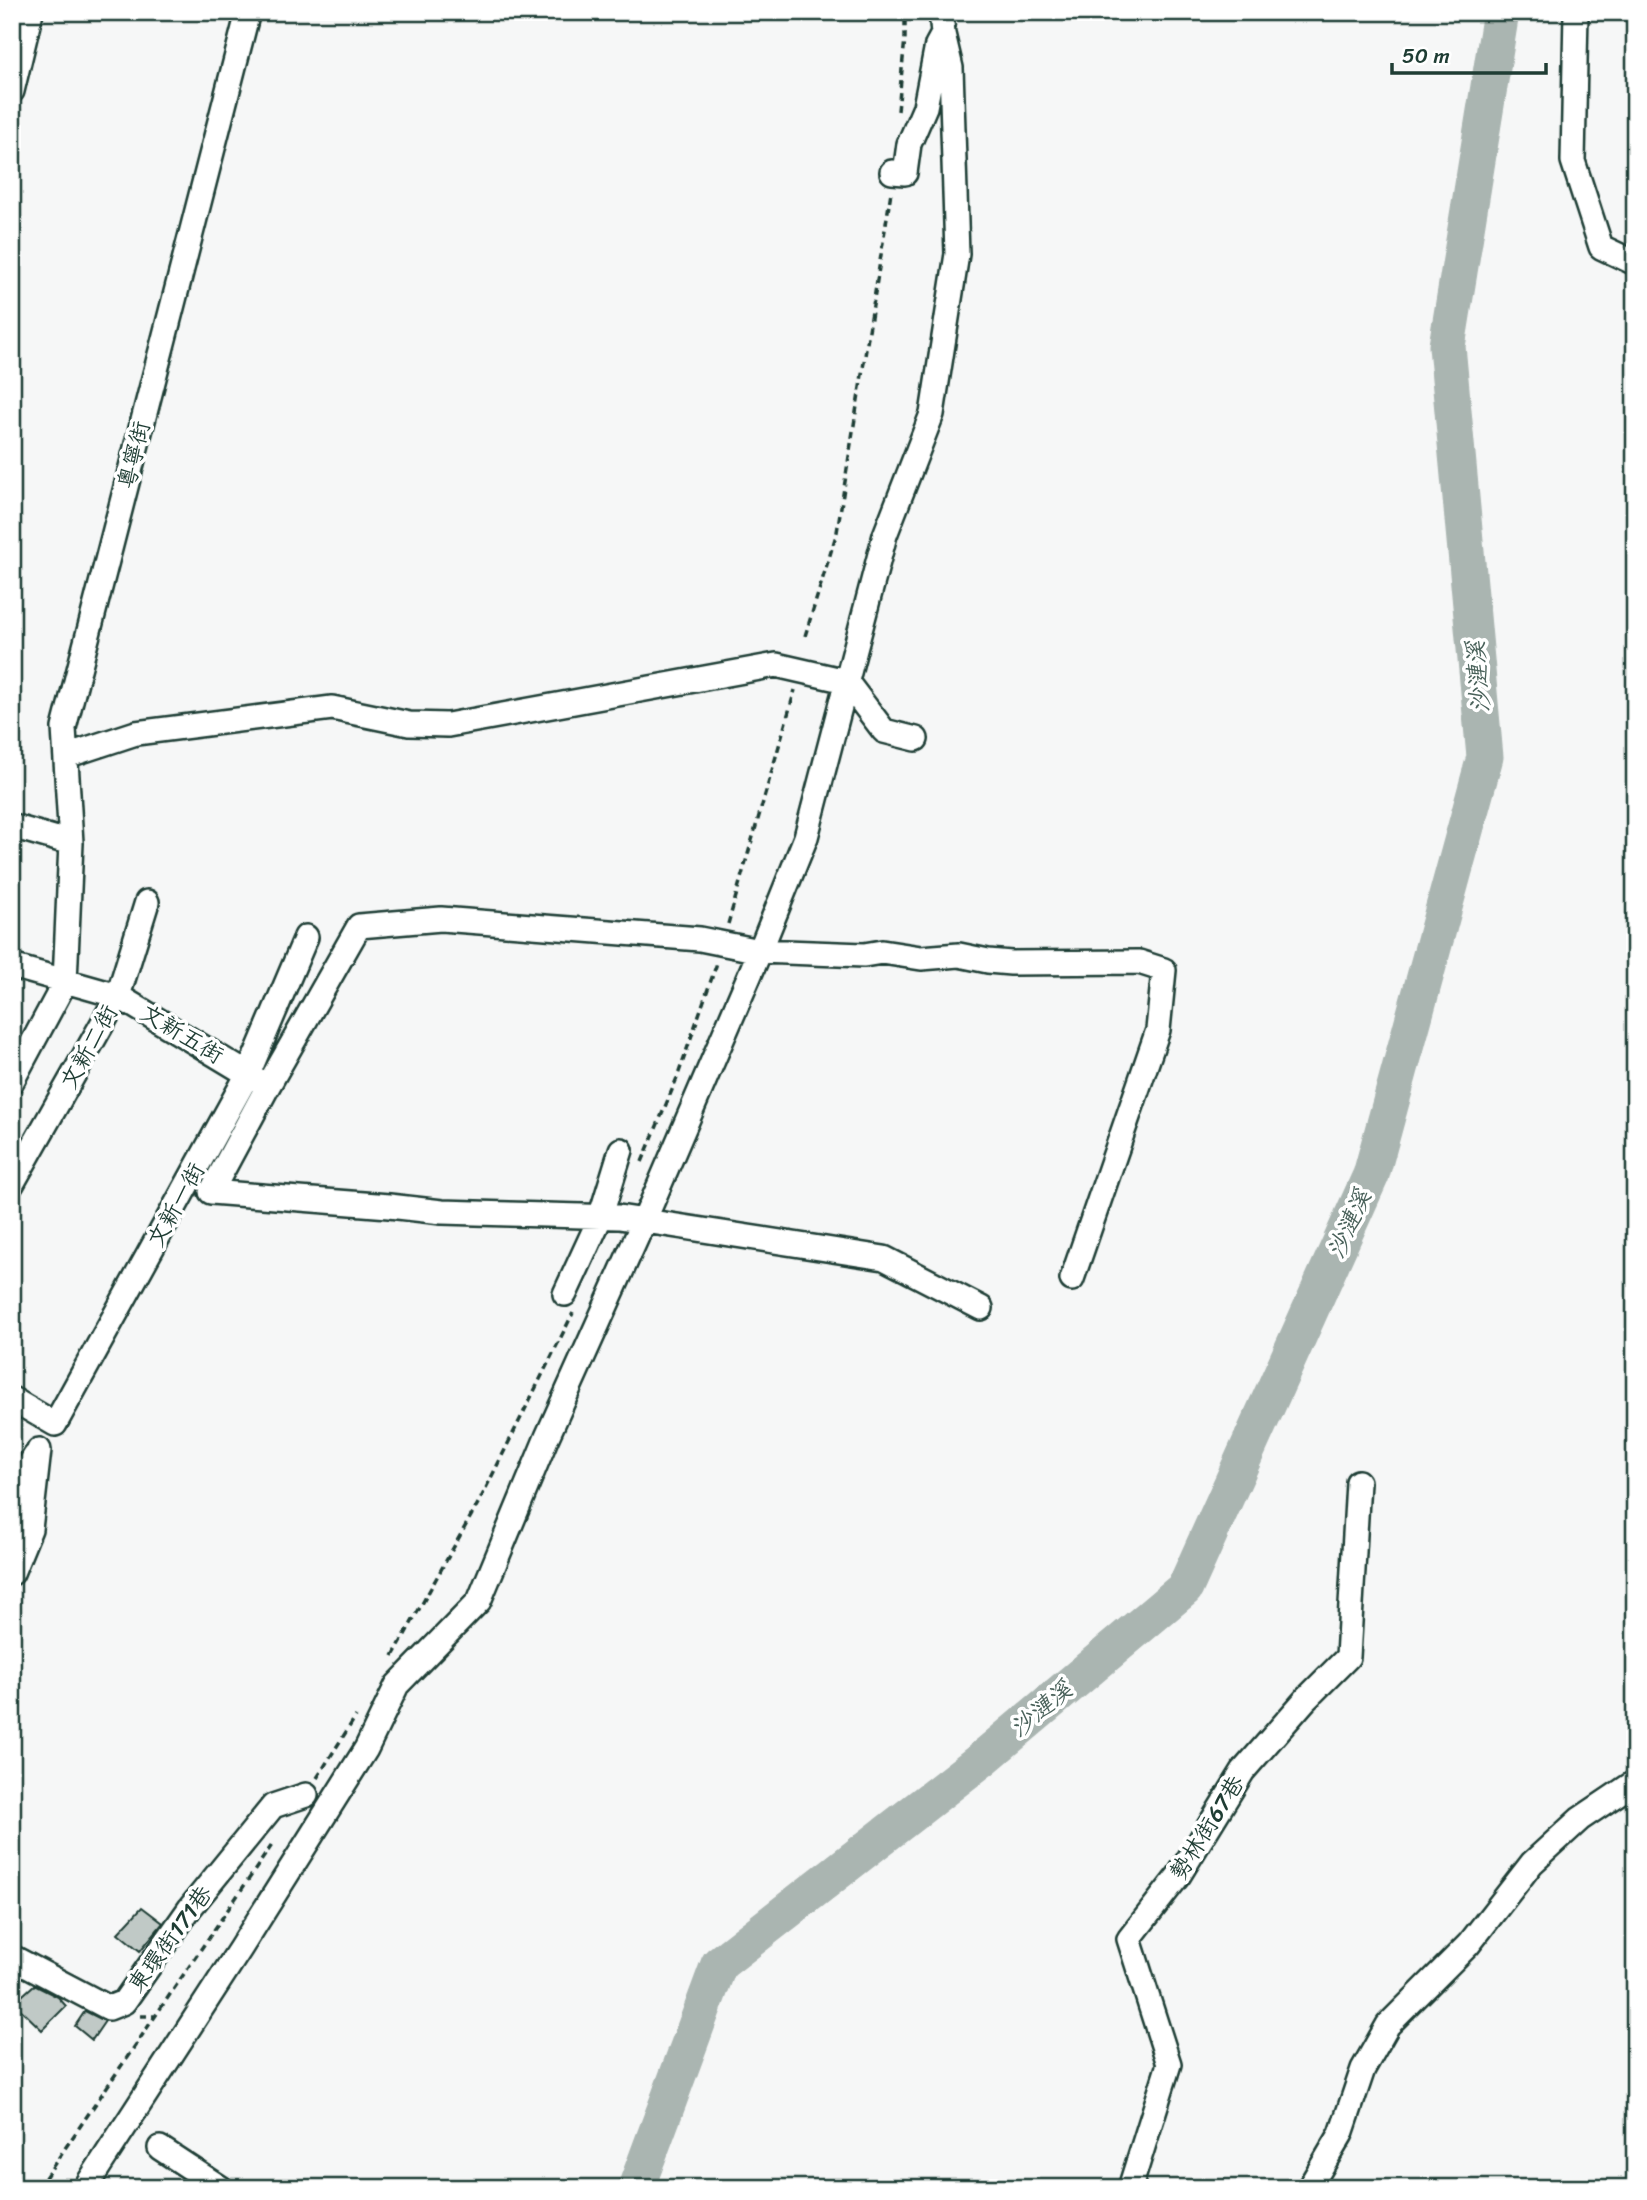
<svg xmlns="http://www.w3.org/2000/svg" width="1647" height="2200" font-family="Sriracha,'LXGW WenKai TC',sans-serif">
<style>
.lines{fill:none;stroke-linecap:round;stroke-linejoin:round}
.stream{stroke:#72857f;stroke-width:6}
.river{stroke:#aab5b1;stroke-width:37}
.building{fill:#c0c9c6;stroke:#1f3d34;stroke-width:2}
.minor-casing{stroke:#1f3d34;stroke-width:28}
.path{stroke:#1f3d34;stroke-width:3.5;stroke-dasharray:7 5;stroke-linecap:butt}
.minor{stroke:#fff;stroke-width:23}
.labels{text-anchor:middle;dominant-baseline:central;stroke-width:7;stroke-linejoin:round;paint-order:stroke}
.street-label{font-size:23px;fill:#1f3d34;stroke:#fff}
.water-label{font-size:24px;font-style:italic;fill:#49615a;stroke:#fff}
</style>
<rect width="100%" height="100%" fill="#f6f7f7"/>
<filter id="ink" filterUnits="userSpaceOnUse"><feTurbulence type="fractalNoise" baseFrequency=".0143" numOctaves="2"/><feDisplacementMap in="SourceGraphic" scale="14" xChannelSelector="R" yChannelSelector="G"/><feConvolveMatrix kernelMatrix="1 2 1 2 8 2 1 2 1" color-interpolation-filters="sRGB"/></filter>
<g filter="url(#ink)">
<g class="lines">
<path class="stream" d="M 637,2183 L 642,2188"/>
<path class="river" d="M 636,2188 L 719,1964 L 981,1760 L 1185,1588 L 1371,1175 L 1485,757 L 1447,346 L 1501,12"/>
</g>
<path class="building" d="M 142,1907 L 163,1923 L 140,1951 L 118,1933 Z
M 34,1985 L 58,1997 L 66,2006 L 42,2030 L 14,2003 Z
M 85,2011 L 105,2021 L 92,2040 L 75,2026 Z"/>
<g class="lines">
<defs>
<path id="minor" d="M 1576,12 L 1573,161 L 1601,247 L 1635,263
M 12,91 L 31,12
M 892,172 L 905,173 L 909,144 L 925,107 L 937,45 L 943,34
M 66,756 L 136,733 L 332,708 L 409,724 L 448,725 L 776,665 L 846,681 L 884,731 L 916,739
M 12,826 L 71,843 L 64,728 L 248,12
M 12,966 L 118,996 L 259,1081
M 12,1081 L 65,982 L 71,843
M 12,1184 L 118,996 L 147,902
M 565,1294 L 600,1218 L 621,1150
M 981,1308 L 884,1258 L 619,1217 L 442,1212 L 389,1206 L 211,1192 L 268,1086 L 359,926 L 441,919 L 700,939 L 760,951 L 864,955 L 882,952 L 921,958 L 959,955 L 988,961 L 1011,963 L 1139,962 L 1164,970 L 1158,1030 L 1072,1279
M 12,1399 L 55,1424 L 248,1074 L 306,937
M 12,1492 L 35,1456
M 12,1573 L 30,1529 L 39,1450
M 12,1957 L 109,2008 L 124,2002 L 190,1908 L 273,1806 L 306,1795
M 160,2148 L 221,2188
M 85,2188 L 240,1949 L 366,1749 L 397,1685 L 479,1601 L 547,1437 L 644,1221 L 760,951 L 806,837 L 885,535 L 932,414 L 957,254 L 951,68 L 943,34 L 941,12
M 1130,2188 L 1169,2064 L 1129,1939 L 1179,1875 L 1243,1771 L 1306,1699 L 1348,1657 L 1358,1482
M 1309,2188 L 1341,2134 L 1363,2069 L 1388,2025 L 1469,1944 L 1532,1863 L 1580,1819 L 1635,1782"/>
</defs>
<use href="#minor" class="minor-casing"/>
<path class="path" d="M 898,111 L 905,38 L 905,12
M 805,636 L 837,532 L 891,192
M 728,924 L 795,690
M 642,1162 L 677,1078 L 717,963
M 393,1656 L 481,1498 L 573,1313
M 317,1778 L 356,1716
M 140,2016 L 155,2016
M 38,2188 L 274,1842"/>
<use href="#minor" class="minor"/>
</g>
</g>
<g class="labels">
<g class="street-label">
<text transform="translate(134 455) rotate(-76)">粵寧街</text>
<text transform="translate(182 1034) rotate(31)">文新五街</text>
<text transform="translate(89 1047) rotate(-61)">文新二街</text>
<text transform="translate(176 1205) rotate(-61)">文新一街</text>
<text transform="translate(1207 1828) rotate(-58)">勢林街67巷</text>
<text transform="translate(170 1939) rotate(-54)">東環街171巷</text>
</g>
<g class="water-label">
<text transform="translate(1478 677) rotate(-95)">沙漣溪</text>
<text transform="translate(1349 1224) rotate(-66)">沙漣溪</text>
<text transform="translate(1041 1709) rotate(-40)">沙漣溪</text>
</g>
</g>
<rect width="1647" height="2200" fill="none" stroke="#fff" stroke-width="42"/>
<rect x="21" y="21" width="1605" height="2158" fill="none" stroke="#1f3d34" stroke-width="2.5" filter="url(#ink)"/>
<path d="M1392 63v10h154v-10" fill="none" stroke="#1f3d34" stroke-width="3.5"/>
<text x="1402" y="63" font-size="21" fill="#1f3d34" stroke="#ffffff" stroke-width="5" paint-order="stroke">50 m</text>
</svg>
